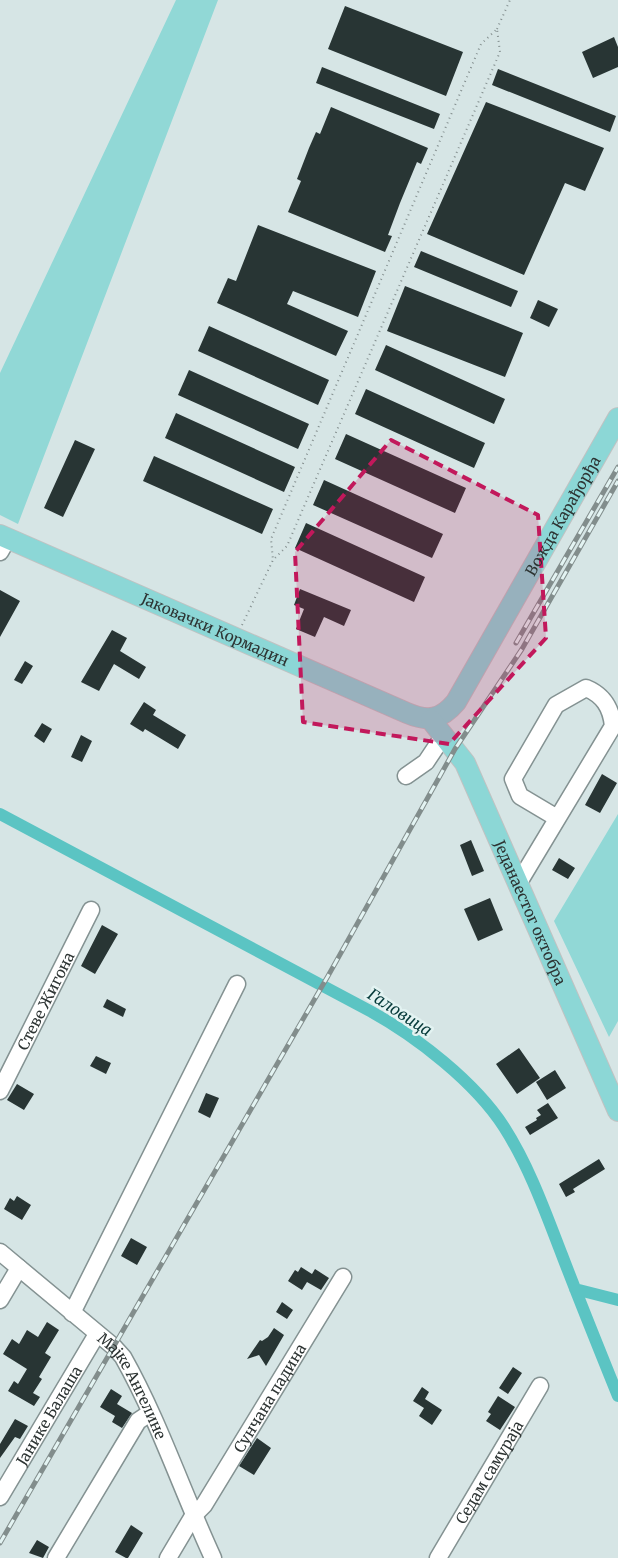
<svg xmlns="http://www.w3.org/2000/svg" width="618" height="1558" font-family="Merriweather,serif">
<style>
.green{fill:#91d8d6}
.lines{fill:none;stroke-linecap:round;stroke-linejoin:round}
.canal{stroke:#5bc4c3;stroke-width:12}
.building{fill:#283534}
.minor-casing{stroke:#849292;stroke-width:19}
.major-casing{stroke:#c0c2c2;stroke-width:22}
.path{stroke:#859090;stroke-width:2;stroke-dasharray:1 4;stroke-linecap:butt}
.minor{stroke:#fff;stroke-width:16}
.major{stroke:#8cd7d6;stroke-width:20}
.rail-casing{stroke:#828d8c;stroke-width:5}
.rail{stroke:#e3f3f2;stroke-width:3;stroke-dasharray:9;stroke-linecap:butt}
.marked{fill:#c2185b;fill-opacity:0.2;stroke:#c2185b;stroke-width:4;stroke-dasharray:10 6;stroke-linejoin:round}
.labels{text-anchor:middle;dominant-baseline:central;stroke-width:5;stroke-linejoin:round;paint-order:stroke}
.street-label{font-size:15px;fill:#2d3433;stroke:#e3f3f2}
.water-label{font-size:16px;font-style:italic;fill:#063a3a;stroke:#e3f3f2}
</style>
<rect width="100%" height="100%" fill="#d6e5e5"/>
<path class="green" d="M 176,0 L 218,0 L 18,524 L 0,515 L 0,373 Z
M 618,814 L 618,1021 L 609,1037 L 554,921 Z"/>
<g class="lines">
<path class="canal" d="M 0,814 L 370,1011 C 417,1037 475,1082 504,1127 C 529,1166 545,1211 562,1255 C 580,1302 599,1349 618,1396
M 575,1289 L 618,1300"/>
</g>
<path class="building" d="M 345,6 L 463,52 L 446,96 L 328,49 Z
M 614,37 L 618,47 L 618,67 L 593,78 L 582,52 Z
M 322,67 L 440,114 L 434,129 L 316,83 Z
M 498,69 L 616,116 L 610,132 L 492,85 Z
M 486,102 L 604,148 L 585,191 L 565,183 L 524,275 L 427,234 Z
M 331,107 L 428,148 L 421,164 L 417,162 L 400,203 L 388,235 L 392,236 L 385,252 L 288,212 L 301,181 L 297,179 L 309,148 L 316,132 L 320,134 Z
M 258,225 L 376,271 L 358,317 L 293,291 L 287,304 L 348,331 L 336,356 L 217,303 L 228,278 L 236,281 Z
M 421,251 L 518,291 L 511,307 L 414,267 Z
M 405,286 L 523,333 L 505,377 L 387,331 Z
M 538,300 L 558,309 L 549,327 L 530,318 Z
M 209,326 L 329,380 L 318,405 L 198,351 Z
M 386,345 L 505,399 L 494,424 L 375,370 Z
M 189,370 L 309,424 L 298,449 L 178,395 Z
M 366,389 L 485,443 L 474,468 L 355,414 Z
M 176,413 L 295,467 L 284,492 L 165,438 Z
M 346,434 L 466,488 L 455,513 L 335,459 Z
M 75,440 L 95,449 L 63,517 L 44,508 Z
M 154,456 L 273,509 L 262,534 L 143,481 Z
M 324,480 L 443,534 L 432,558 L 313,505 Z
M 306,523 L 425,577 L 414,602 L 295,548 Z
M 300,589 L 351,610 L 344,626 L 324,617 L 315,637 L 296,629 L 304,609 L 294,605 Z
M 0,590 L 20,601 L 0,637 Z
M 112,630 L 127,638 L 120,651 L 146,667 L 139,679 L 114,664 L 99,691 L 81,682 Z
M 25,661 L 33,666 L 22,684 L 14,680 Z
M 144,702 L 156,710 L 153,715 L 186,735 L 178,749 L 145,729 L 143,732 L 130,724 Z
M 42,723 L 52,729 L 44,743 L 34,736 Z
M 81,735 L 92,741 L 82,762 L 71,757 Z
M 602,774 L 617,783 L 600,813 L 585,805 Z
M 471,840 L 484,871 L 472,876 L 460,845 Z
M 559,858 L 575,868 L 568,879 L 552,870 Z
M 490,898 L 503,930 L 478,941 L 464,909 Z
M 102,925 L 118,934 L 95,974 L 81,966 Z
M 107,999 L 126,1009 L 123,1017 L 103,1007 Z
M 519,1048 L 540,1078 L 517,1094 L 496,1064 Z
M 96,1056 L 111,1063 L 106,1074 L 90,1066 Z
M 555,1070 L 566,1088 L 547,1100 L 536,1082 Z
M 17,1084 L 34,1094 L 24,1110 L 7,1100 Z
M 206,1093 L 219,1098 L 210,1118 L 198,1112 Z
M 548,1103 L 558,1118 L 530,1135 L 525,1127 L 537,1120 L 536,1118 L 541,1115 L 537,1110 Z
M 599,1159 L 605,1169 L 573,1189 L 575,1192 L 566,1197 L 559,1184 Z
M 17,1196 L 31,1205 L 22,1220 L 4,1209 L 10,1198 L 14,1201 Z
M 131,1238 L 147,1247 L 137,1265 L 121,1256 Z
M 301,1267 L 312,1274 L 315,1269 L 329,1278 L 321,1290 L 307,1282 L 302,1290 L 288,1281 L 295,1270 L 298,1272 Z
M 282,1302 L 293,1310 L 287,1319 L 276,1312 Z
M 47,1322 L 59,1330 L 45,1353 L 51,1357 L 39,1377 L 42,1379 L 33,1393 L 40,1397 L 34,1406 L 8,1391 L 14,1381 L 18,1384 L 27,1369 L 3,1354 L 12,1339 L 19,1344 L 27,1330 L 38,1337 Z
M 274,1328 L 284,1335 L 266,1366 L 259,1355 L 247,1359 L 260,1340 L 262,1341 L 268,1337 Z
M 513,1367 L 522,1373 L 508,1394 L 499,1388 Z
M 422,1387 L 429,1392 L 425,1399 L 442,1410 L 432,1425 L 419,1416 L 424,1408 L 413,1401 Z
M 111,1389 L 122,1396 L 117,1404 L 132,1413 L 122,1428 L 112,1422 L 115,1416 L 100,1407 Z
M 498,1396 L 515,1407 L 500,1430 L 486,1421 L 491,1414 L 488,1412 Z
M 15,1419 L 28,1426 L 20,1439 L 15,1437 L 0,1458 L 0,1444 Z
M 257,1438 L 271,1448 L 254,1475 L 239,1466 Z
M 131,1525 L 143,1533 L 128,1558 L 126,1558 L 115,1552 Z
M 37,1540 L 49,1547 L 43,1558 L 29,1553 Z"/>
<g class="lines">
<defs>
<g id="minor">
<path d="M 0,552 L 8,538"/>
<path d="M 406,776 L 426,762 L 444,735"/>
<path d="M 518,884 L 613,726 C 611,707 603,695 586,688 L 556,705 L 513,779 L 520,796 L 557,818"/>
<path id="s1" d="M 0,1091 L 91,910"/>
<path id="s2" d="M 0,1252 L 114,1347 L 123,1357 C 159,1421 182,1491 213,1558"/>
<path d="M 0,1300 L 19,1268"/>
<path d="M 72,1313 L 237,984"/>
<path id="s3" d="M 0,1497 L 97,1334"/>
<path d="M 56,1558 L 138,1421 L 150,1413"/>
<path id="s4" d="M 168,1558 L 193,1516 L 204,1505 L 343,1277"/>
<path id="s5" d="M 438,1558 L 540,1386"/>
</g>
<g id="major">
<path id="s6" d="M 0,535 L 407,713 C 428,722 441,720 456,702 L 618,418"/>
<path id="s7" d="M 431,720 L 465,763 L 618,1111"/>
</g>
</defs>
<use href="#minor" class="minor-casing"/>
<use href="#major" class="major-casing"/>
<path class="path" d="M 497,29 L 510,0
M 242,625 L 273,560 L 287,546 L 500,52 L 497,29 L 481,44 L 271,539 L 273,560"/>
<use href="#minor" class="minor"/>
<use href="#major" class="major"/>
<defs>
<path id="rail" d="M 516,643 L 618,467
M 0,1543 L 328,976 L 455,749 L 522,649 L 618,481"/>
</defs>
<use href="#rail" class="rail-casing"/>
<use href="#rail" class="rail"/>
</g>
<path class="marked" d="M 391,440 L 538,515 L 546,638 L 449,744 L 303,722 L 295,552 Z"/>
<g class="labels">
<g class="street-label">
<text stroke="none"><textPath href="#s6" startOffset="714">Вожда Карађорђа</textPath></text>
<text stroke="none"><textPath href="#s6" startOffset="235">Јаковачки Кормадин</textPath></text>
<text stroke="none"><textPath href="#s7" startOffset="218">Једанаестог октобра</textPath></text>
<text stroke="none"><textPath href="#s1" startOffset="101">Стеве Жигона</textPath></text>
<text stroke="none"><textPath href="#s2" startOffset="191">Мајке Ангелине</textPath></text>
<text stroke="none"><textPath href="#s4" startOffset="190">Сунчана падина</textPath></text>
<text stroke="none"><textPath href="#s3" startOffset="95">Јанике Балаша</textPath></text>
<text stroke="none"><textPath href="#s5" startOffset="100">Седам самураја</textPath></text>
</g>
<g class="water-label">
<text transform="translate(400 1012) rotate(33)">Галовица</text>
</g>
</g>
</svg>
